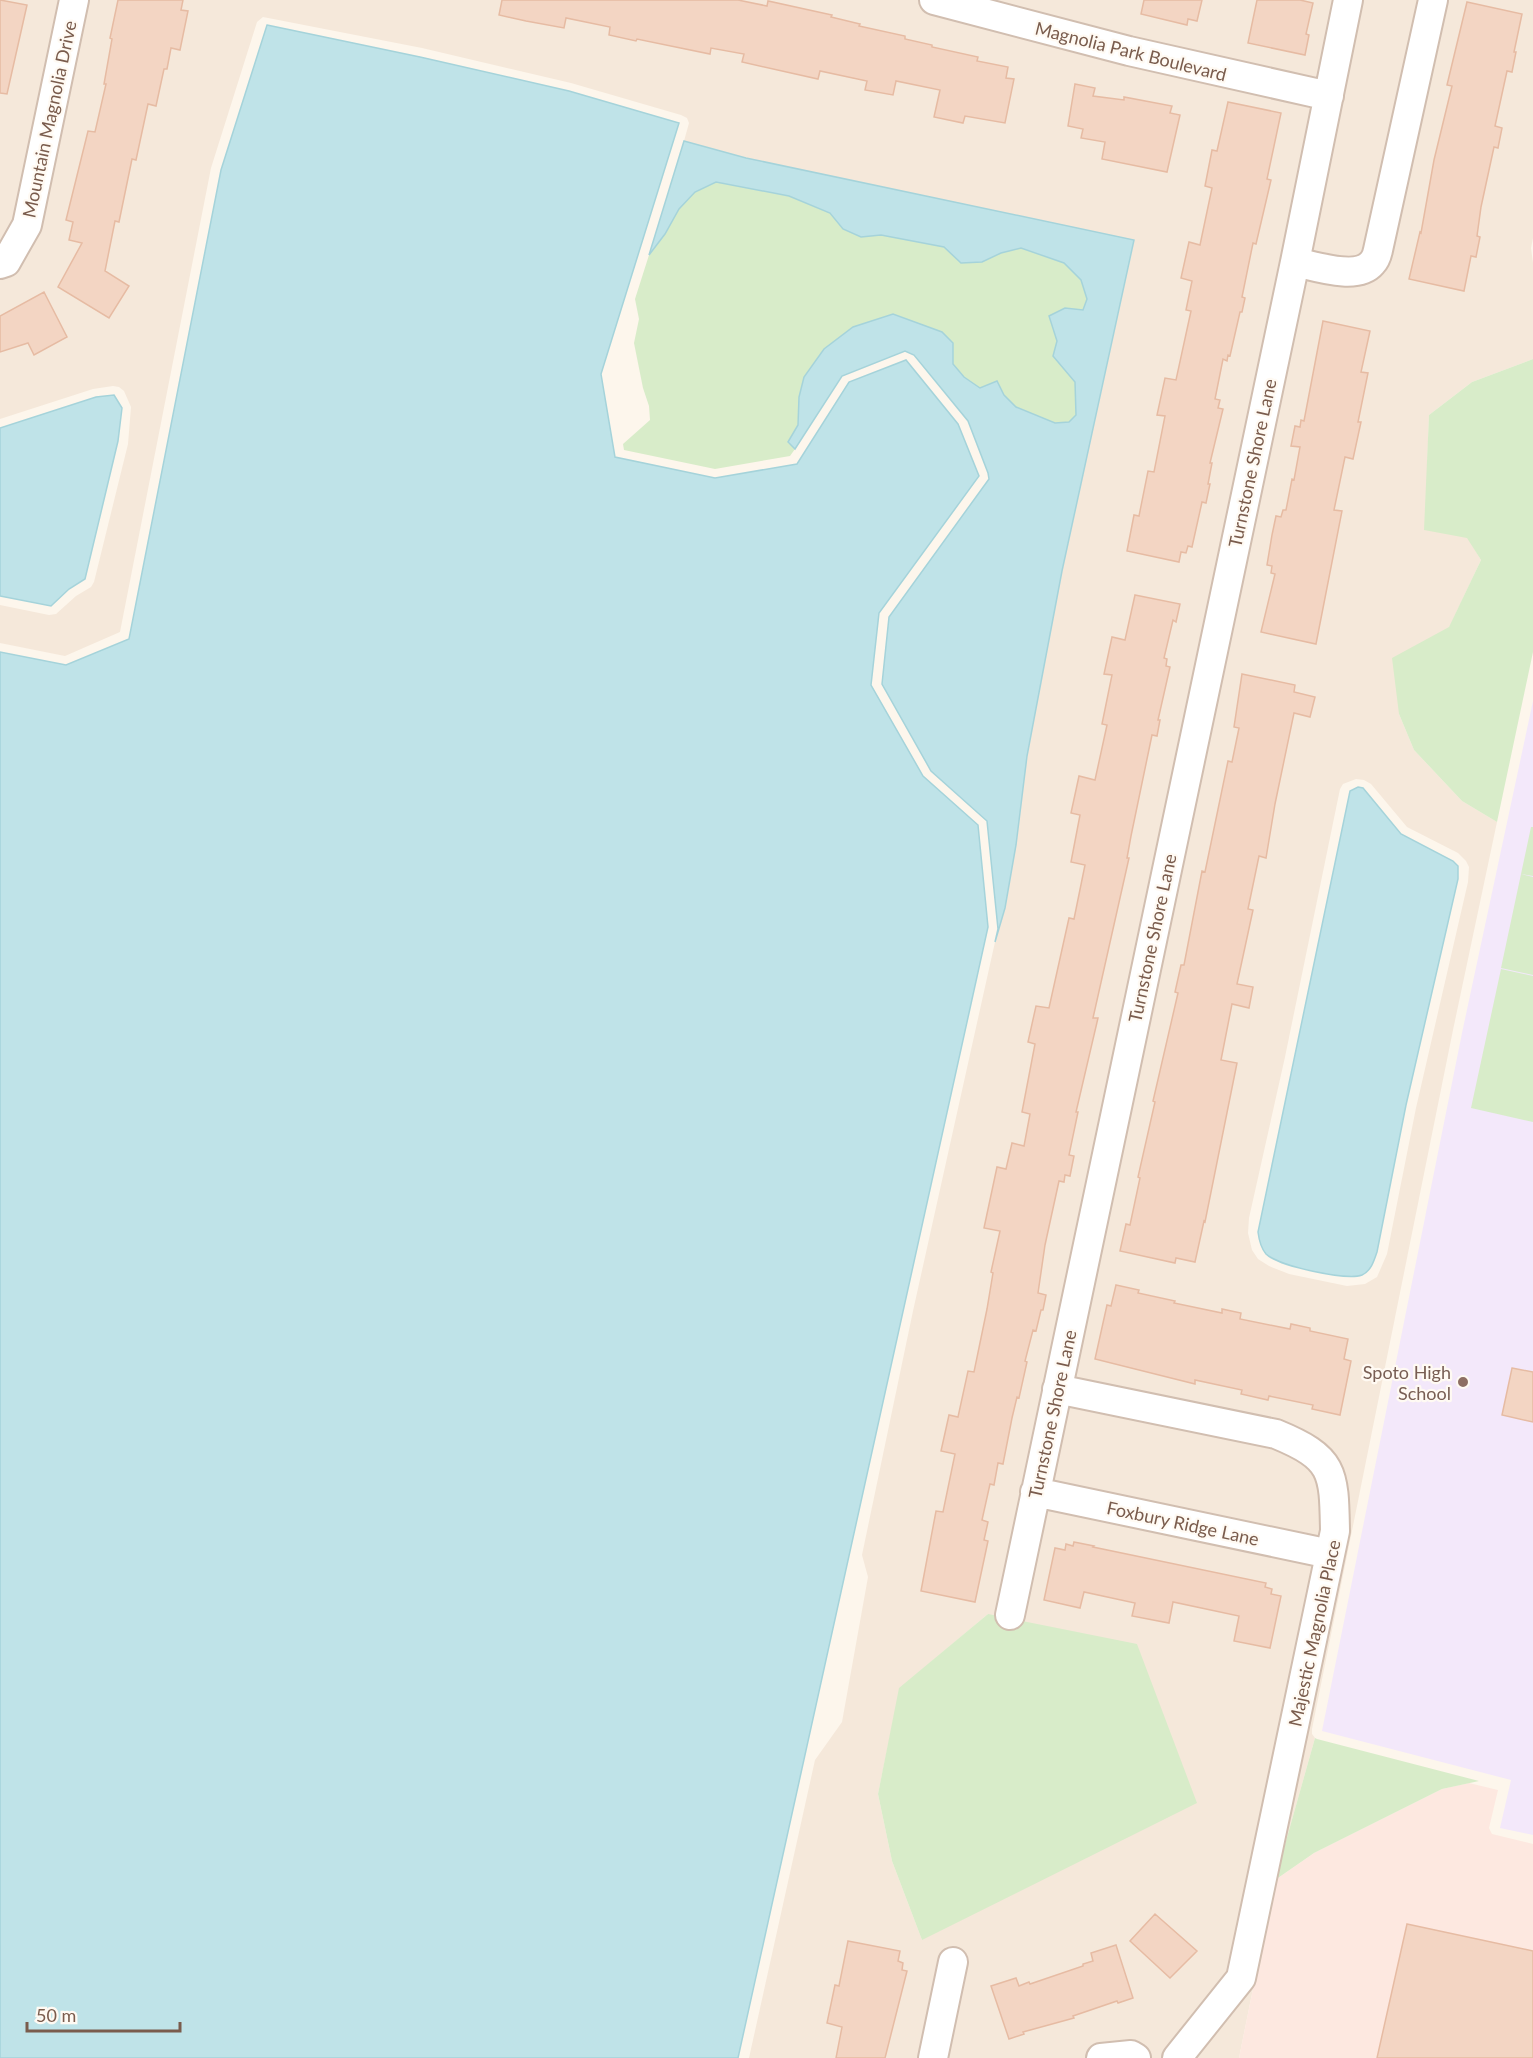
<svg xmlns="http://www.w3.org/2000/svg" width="1533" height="2058" font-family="Lato,sans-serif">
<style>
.residential{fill:#f5e8da;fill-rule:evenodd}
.commercial{fill:#fde8e0}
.education{fill:#f3e8fa}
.green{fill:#d8ecc9}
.water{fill:#bfe3e8;stroke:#a5d3da;stroke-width:1.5}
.building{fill:#f3d5c3;stroke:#e6bba3;stroke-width:1.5}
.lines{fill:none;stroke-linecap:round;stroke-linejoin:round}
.minor-casing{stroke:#d1beb0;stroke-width:32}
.minor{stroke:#fff;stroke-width:28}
.education-dot{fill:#8d6e63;stroke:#fffaf3;stroke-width:2}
.labels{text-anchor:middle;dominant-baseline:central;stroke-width:4.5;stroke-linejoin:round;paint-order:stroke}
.street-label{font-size:18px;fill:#7a5c4d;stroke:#fffaf3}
.education-label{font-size:18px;fill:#785e54;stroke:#fffaf3;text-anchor:end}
</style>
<rect width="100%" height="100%" fill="#fdf6ec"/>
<path class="residential" d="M 0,0 L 1533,0 L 1533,238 L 1531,248 L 1533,263 L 1533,359 L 1472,382 L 1429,415 L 1427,470 L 1481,560 L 1449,628 L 1399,714 L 1414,750 L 1462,801 L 1497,822 L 1453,1030 L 1312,1729 L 1312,1734 L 1315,1738 L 1275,1880 L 1239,2058 L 749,2058 L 815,1760 L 842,1722 L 868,1577 L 862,1555 L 913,1311 L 995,942 L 1005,908 L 1016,845 L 1027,756 L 1062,571 L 1134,241 L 746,158 L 684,141 L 689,123 L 687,118 L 681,115 L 571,83 L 422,48 L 263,17 L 257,22 L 211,168 L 120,632 L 65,656 L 0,643 L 0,605 L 49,615 L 56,614 L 76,596 L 91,587 L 94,582 L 128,444 L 131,407 L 124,391 L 119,387 L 113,386 L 93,389 L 0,419 ZM 1356,779 L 1364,780 L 1371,784 L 1407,827 L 1458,853 L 1466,861 L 1469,867 L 1468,882 L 1416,1108 L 1387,1254 L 1377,1277 L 1365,1284 L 1347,1286 L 1289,1274 L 1269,1266 L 1258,1259 L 1252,1250 L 1248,1233 L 1249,1218 L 1285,1057 L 1340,789 L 1343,784 ZM 988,1614 L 922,1940 L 892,1861 L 878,1794 L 900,1688 Z"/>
<path class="commercial" d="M 1469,1783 L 1498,1790 L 1489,1828 L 1492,1834 L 1533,1844 L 1533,2058 L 1239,2058 L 1275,1880 L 1314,1853 L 1442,1789 Z"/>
<path class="education" d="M 1533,701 L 1533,1835 L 1500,1828 L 1511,1780 L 1322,1731 L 1462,1033 Z"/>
<path class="green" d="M 716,182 L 789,196 L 830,213 L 843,229 L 861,237 L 881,235 L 944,247 L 961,263 L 982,262 L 1001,253 L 1021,248 L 1064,263 L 1081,280 L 1087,299 L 1083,311 L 1057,341 L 1054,356 L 1075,382 L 1077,415 L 1069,422 L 1055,423 L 1016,407 L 1004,395 L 997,381 L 980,389 L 964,377 L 953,364 L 953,343 L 853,327 L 824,349 L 804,377 L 799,397 L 798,425 L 788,442 L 795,449 L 790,456 L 715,469 L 624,450 L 623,444 L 650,420 L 649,406 L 643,388 L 634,343 L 639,319 L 635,299 L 649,255 L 665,234 L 679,209 L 695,192 Z
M 1533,359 L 1533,652 L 1497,822 L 1462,801 L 1414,750 L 1399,714 L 1392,658 L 1449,627 L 1481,560 L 1467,538 L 1424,530 L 1429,415 L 1472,382 Z
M 1531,827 L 1533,827 L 1533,876 L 1521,874 Z
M 1521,874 L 1533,877 L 1533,975 L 1501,968 Z
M 1501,969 L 1533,976 L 1533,1122 L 1471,1108 Z
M 988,1614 L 1137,1644 L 1197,1803 L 922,1940 L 892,1861 L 878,1794 L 899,1688 Z
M 1315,1738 L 1317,1739 L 1479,1781 L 1442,1789 L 1314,1853 L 1275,1880 Z"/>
<path class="water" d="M 267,25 L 420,57 L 569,91 L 679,123 L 601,374 L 615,457 L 715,478 L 797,464 L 849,382 L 906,360 L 958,424 L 979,476 L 879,613 L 871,685 L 923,776 L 978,825 L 988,927 L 738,2058 L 0,2058 L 0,652 L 66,665 L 129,639 L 221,170 Z
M 684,141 L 746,158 L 1134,240 L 1062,571 L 1027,756 L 1016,845 L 1005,908 L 995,942 L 998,929 L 987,821 L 931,771 L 882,684 L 889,617 L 989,479 L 988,473 L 968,421 L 914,355 L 905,351 L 842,376 L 795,449 L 788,442 L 798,425 L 799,397 L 804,377 L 824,349 L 853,327 L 893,314 L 942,332 L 953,343 L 953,364 L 964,377 L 980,388 L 997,381 L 1004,395 L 1016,407 L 1055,423 L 1069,422 L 1076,415 L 1075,382 L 1053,356 L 1057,341 L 1049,316 L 1065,308 L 1083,310 L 1087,299 L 1081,280 L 1064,263 L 1021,248 L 1001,253 L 982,262 L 961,263 L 944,247 L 881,235 L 861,237 L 843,229 L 830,213 L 789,196 L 716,182 L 695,192 L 679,209 L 665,234 L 649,255 Z
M 114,395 L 122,408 L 118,441 L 85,579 L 69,589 L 51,606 L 0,596 L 0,428 L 96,397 Z
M 1358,787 L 1363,788 L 1401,834 L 1453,861 L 1458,866 L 1458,879 L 1406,1105 L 1377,1252 C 1374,1261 1371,1271 1362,1275 C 1347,1281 1278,1266 1266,1254 C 1261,1248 1259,1240 1258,1232 L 1350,791 Z"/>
<path class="building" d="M 0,0 L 27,5 L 7,94 L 0,93 Z
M 118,0 L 183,0 L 181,10 L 188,11 L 180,50 L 171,48 L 167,69 L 164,69 L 156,106 L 148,104 L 136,160 L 132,159 L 119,222 L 115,221 L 105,271 L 129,286 L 109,318 L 58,287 L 82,243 L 69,240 L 73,222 L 66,220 L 88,131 L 95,132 L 106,84 L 104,84 L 112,39 L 110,38 Z
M 502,0 L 738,0 L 767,6 L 768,1 L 832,15 L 831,17 L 860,24 L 859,26 L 905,36 L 905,39 L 932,45 L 932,47 L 978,57 L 977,61 L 1008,67 L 1006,78 L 1014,79 L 1005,123 L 965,116 L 963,123 L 934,117 L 940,90 L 896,81 L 893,95 L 865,90 L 867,81 L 820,71 L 818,79 L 742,62 L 744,54 L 711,48 L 710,54 L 637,39 L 636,41 L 609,35 L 610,27 L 566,18 L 564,28 L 526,21 L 499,15 Z
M 1144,0 L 1202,0 L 1197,21 L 1188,19 L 1187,25 L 1141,14 Z
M 1257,0 L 1300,0 L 1313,3 L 1306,34 L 1309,35 L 1305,55 L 1248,43 Z
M 1467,2 L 1522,14 L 1514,52 L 1516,52 L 1512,72 L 1507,71 L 1495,126 L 1502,128 L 1498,148 L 1494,147 L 1481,207 L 1477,236 L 1480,237 L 1476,257 L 1471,256 L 1464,291 L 1409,279 L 1420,232 L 1421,233 L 1434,160 L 1452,86 L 1447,85 Z
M 1075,84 L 1095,88 L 1093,96 L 1124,100 L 1124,97 L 1172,106 L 1170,113 L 1180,115 L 1167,172 L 1102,159 L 1105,142 L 1081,138 L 1083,129 L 1068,126 Z
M 1228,102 L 1281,113 L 1267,179 L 1271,180 L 1256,244 L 1253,243 L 1242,297 L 1245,298 L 1242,312 L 1240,312 L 1230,356 L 1228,355 L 1227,361 L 1223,359 L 1215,399 L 1220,400 L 1218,408 L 1223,409 L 1210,463 L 1212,463 L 1208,484 L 1210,484 L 1206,503 L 1202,502 L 1192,547 L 1188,546 L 1186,553 L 1181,552 L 1179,562 L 1127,551 L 1134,515 L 1139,516 L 1148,471 L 1154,472 L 1165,416 L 1157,415 L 1165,378 L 1176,380 L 1191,311 L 1186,310 L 1192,281 L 1181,278 L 1189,242 L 1200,245 L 1212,188 L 1205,186 L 1212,150 L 1217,151 Z
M 44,292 L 67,337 L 34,355 L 28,343 L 0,352 L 0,316 Z
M 1323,321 L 1370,331 L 1361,372 L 1368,373 L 1358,422 L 1361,422 L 1353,459 L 1345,457 L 1334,510 L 1342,511 L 1316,644 L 1261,632 L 1275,574 L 1271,573 L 1272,566 L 1267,565 L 1272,535 L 1276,516 L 1281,517 L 1283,510 L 1286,510 L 1292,479 L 1294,480 L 1300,447 L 1291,446 L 1295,426 L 1300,427 L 1301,420 L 1304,421 Z
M 1135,595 L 1180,604 L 1176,622 L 1173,620 L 1164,658 L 1167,659 L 1166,666 L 1170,667 L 1158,720 L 1160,720 L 1157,736 L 1152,735 L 1131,836 L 1127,858 L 1129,858 L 1093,1018 L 1098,1018 L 1076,1112 L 1078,1112 L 1069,1155 L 1074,1156 L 1070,1176 L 1065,1175 L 1064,1182 L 1059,1181 L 1045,1245 L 1038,1293 L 1046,1295 L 1043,1310 L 1041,1310 L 1036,1331 L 1033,1330 L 1025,1361 L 1027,1362 L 1019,1398 L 1017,1397 L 1012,1418 L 1003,1464 L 998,1463 L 994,1485 L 990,1484 L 982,1520 L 988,1522 L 984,1540 L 988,1541 L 975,1602 L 921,1591 L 936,1511 L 943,1512 L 955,1454 L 941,1451 L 949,1415 L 958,1417 L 968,1371 L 974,1372 L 987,1309 L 993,1273 L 991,1272 L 1000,1231 L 984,1228 L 997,1167 L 1006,1169 L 1012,1143 L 1024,1146 L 1030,1114 L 1022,1112 L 1035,1044 L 1028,1042 L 1036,1006 L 1049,1008 L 1069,918 L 1074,919 L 1085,865 L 1071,862 L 1080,815 L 1071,813 L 1079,776 L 1095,780 L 1107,725 L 1102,724 L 1112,675 L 1104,674 L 1112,637 L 1125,640 Z
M 1242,674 L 1295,685 L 1294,692 L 1315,697 L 1310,717 L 1294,713 L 1275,804 L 1266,858 L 1259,856 L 1248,909 L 1253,910 L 1237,984 L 1253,987 L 1249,1008 L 1232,1004 L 1221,1060 L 1237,1063 L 1205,1222 L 1204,1221 L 1195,1262 L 1176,1258 L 1175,1263 L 1120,1251 L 1126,1224 L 1130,1225 L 1140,1178 L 1138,1177 L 1155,1102 L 1153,1101 L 1178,993 L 1175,992 L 1181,965 L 1184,965 L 1202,871 L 1205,872 L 1228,761 L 1232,762 L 1239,728 L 1234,727 Z
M 1116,1285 L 1139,1290 L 1138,1293 L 1175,1301 L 1174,1303 L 1222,1313 L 1222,1309 L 1241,1313 L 1240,1319 L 1290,1329 L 1291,1324 L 1310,1328 L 1310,1331 L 1348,1339 L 1344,1359 L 1351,1361 L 1340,1415 L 1312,1409 L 1313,1405 L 1269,1396 L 1268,1400 L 1241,1394 L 1242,1390 L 1195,1380 L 1195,1384 L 1095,1359 L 1107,1305 L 1111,1306 Z
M 1512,1368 L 1533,1372 L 1533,1422 L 1502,1415 Z
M 1074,1542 L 1094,1546 L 1093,1547 L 1266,1583 L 1265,1587 L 1272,1589 L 1271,1594 L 1281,1596 L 1270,1648 L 1234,1641 L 1239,1616 L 1173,1602 L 1169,1623 L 1132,1616 L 1135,1603 L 1084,1592 L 1080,1608 L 1044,1600 L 1055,1548 L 1065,1550 L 1066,1544 L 1073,1546 Z
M 1155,1914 L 1197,1951 L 1170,1978 L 1130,1941 Z
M 1407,1924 L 1533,1951 L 1533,2058 L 1377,2058 Z
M 848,1941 L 900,1951 L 898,1961 L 903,1963 L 902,1970 L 907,1971 L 885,2058 L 836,2058 L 842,2027 L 827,2023 L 835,1985 L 839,1986 Z
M 1116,1945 L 1133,1998 L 1118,2003 L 1117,2001 L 1073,2016 L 1074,2018 L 1023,2032 L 1024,2034 L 1009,2039 L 991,1986 L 1016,1978 L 1019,1986 L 1029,1982 L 1030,1984 L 1083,1966 L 1083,1964 L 1093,1961 L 1091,1953 Z"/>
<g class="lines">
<defs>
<path id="minor" d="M 934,0 L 1129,51 L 1329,96
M 1348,0 L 1295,262 C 1315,266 1357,281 1372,263 C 1375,260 1377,255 1378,250 L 1433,0
M 0,264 L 6,262 L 27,225 L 74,0
M 1057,1389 L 1276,1434 C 1334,1458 1334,1471 1335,1531 L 1241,1978 L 1177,2058
M 1035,1492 L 1330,1554
M 1010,1615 L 1295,262
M 933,2058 L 953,1962
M 1101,2058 L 1131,2055 L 1136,2058"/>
</defs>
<use href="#minor" class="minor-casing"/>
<use href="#minor" class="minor"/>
</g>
<circle class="education-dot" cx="1463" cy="1382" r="6"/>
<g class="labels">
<g class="street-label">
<text transform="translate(1131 51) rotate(14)">Magnolia Park Boulevard</text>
<text transform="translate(49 119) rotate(-78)">Mountain Magnolia Drive</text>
<text transform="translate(1252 463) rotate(-78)">Turnstone Shore Lane</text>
<text transform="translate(1152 938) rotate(-78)">Turnstone Shore Lane</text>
<text transform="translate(1052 1414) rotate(-78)">Turnstone Shore Lane</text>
<text transform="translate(1183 1523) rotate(12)">Foxbury Ridge Lane</text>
<text transform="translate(1314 1633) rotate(-78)">Majestic Magnolia Place</text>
</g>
<g class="education-label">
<text x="1451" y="1372">Spoto High<tspan x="1451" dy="21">School</tspan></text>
</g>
</g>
<path d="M27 2022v9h153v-9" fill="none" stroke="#7a5c4d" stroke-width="3"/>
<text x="36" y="2022" font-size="18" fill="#7a5c4d" stroke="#fffaf3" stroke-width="4.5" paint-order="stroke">50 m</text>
</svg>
